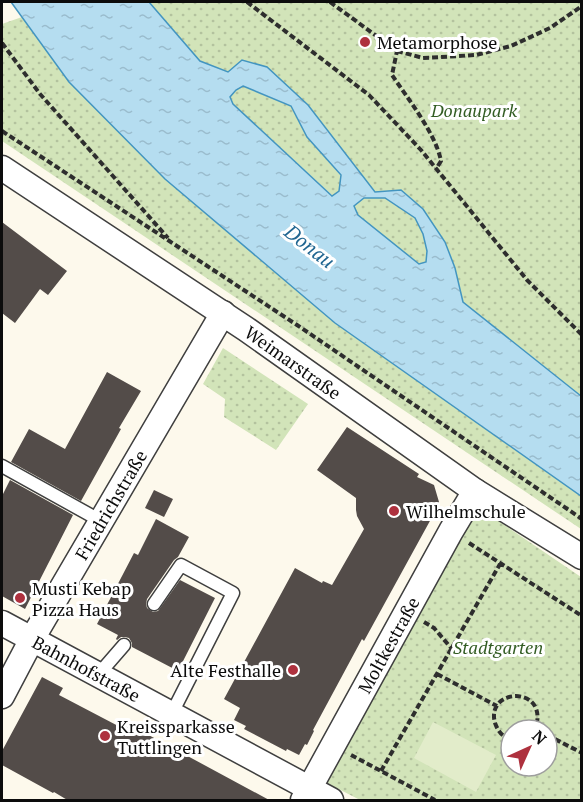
<svg xmlns="http://www.w3.org/2000/svg" width="583" height="802" font-family="'PT Serif',serif">
<style>
.grass{fill:url(#grass-dots);fill-rule:evenodd}
.pitch{fill:#e2ecca}
.water{fill:url(#water-ripples);stroke:#4395c0;stroke-width:1.5;fill-rule:evenodd}
.building{fill:#534c49}
.lines{fill:none;stroke-linecap:round;stroke-linejoin:round}
.lane-casing{stroke:#3f3f3f;stroke-width:15}
.street-casing{stroke:#3f3f3f;stroke-width:27}
.path{stroke:#2e2e2e;stroke-width:4;stroke-dasharray:6 3;stroke-linecap:butt}
.lane{stroke:#fff;stroke-width:12}
.street{stroke:#fff;stroke-width:24}
.poi-dot{fill:#ae313e;stroke:#fff;stroke-width:2}
.labels{text-anchor:middle;dominant-baseline:central;stroke-width:6;stroke-linejoin:round;paint-order:stroke}
.poi-label{font-size:18px;fill:#0c0c0c;stroke:#fff;text-anchor:start}
.park-label{font-size:18px;font-style:italic;fill:#325c23;stroke:#fff}
.street-label{font-size:18px;fill:#0c0c0c;stroke:#fff}
.water-label{font-size:20px;font-style:italic;fill:#216691;stroke:#fff}
</style>
<defs>
<pattern id="grass-dots" width="8" height="8" patternUnits="userSpaceOnUse" patternTransform="scale(1.5)"><rect width="8" height="8" fill="#d2e4b9"/><path d="M2 2h.1M6 6h.1" fill="none" stroke="#b3c29e" stroke-width="1.8" stroke-linecap="round"/></pattern>
<pattern id="water-ripples" width="26" height="14" patternUnits="userSpaceOnUse" patternTransform="scale(1.5)"><rect width="26" height="14" fill="#b5ddf0"/><path d="M2 4q2-2 4 0t4 0M15 11q2-2 4 0t4 0" fill="none" stroke="#9abccd"/></pattern>
</defs>
<rect width="100%" height="100%" fill="#fdf9ec"/>
<path class="grass" d="M 149,2 L 581,2 L 581,396 L 463,302 L 455,268 L 445,242 L 423,209 L 401,190 L 375,192 L 308,105 L 200,61 Z
M 22,17 L 69,82 L 113,126 L 335,323 L 581,496 L 581,529 L 2,141 L 2,24 Z
M 242,86 L 291,106 L 307,137 L 341,176 L 340,190 L 333,196 L 233,104 L 230,97 L 236,90 Z
M 364,197 L 385,198 L 415,218 L 423,234 L 427,251 L 426,262 L 419,264 L 358,215 L 354,206 Z
M 223,348 L 308,404 L 276,450 L 224,417 L 225,399 L 203,384 Z
M 478,507 L 581,577 L 581,800 L 360,800 L 327,783 ZM 511,730 L 547,730 L 547,766 L 511,766 Z"/>
<path class="pitch" d="M 433,722 L 496,755 L 476,792 L 414,758 Z"/>
<path class="water" d="M 11,2 L 149,2 L 200,61 L 228,72 L 242,60 L 267,67 L 308,105 L 375,192 L 401,190 L 423,209 L 445,242 L 455,268 L 463,302 L 581,396 L 581,496 L 335,323 L 165,179 L 69,82 ZM 243,86 L 291,106 L 307,137 L 341,175 L 339,191 L 332,196 L 233,104 L 230,97 L 236,90 ZM 364,198 L 385,198 L 415,218 L 423,234 L 427,251 L 426,262 L 419,264 L 358,215 L 354,206 Z"/>
<path class="building" d="M 2,222 L 67,271 L 48,295 L 40,289 L 15,323 L 2,313 Z
M 107,372 L 141,391 L 119,428 L 121,429 L 81,501 L 11,462 L 29,429 L 65,449 Z
M 347,427 L 419,474 L 417,477 L 434,485 L 439,502 L 429,518 L 431,519 L 364,641 L 362,639 L 313,730 L 314,731 L 307,745 L 305,744 L 299,755 L 287,749 L 286,751 L 244,729 L 246,726 L 234,720 L 240,708 L 224,699 L 295,568 L 322,583 L 323,581 L 332,585 L 364,529 L 357,516 L 356,510 L 356,498 L 317,470 Z
M 10,480 L 73,515 L 25,609 L 2,596 L 2,496 Z
M 154,490 L 173,499 L 164,517 L 145,508 Z
M 156,519 L 189,537 L 178,557 L 174,560 L 147,599 L 146,604 L 147,608 L 153,612 L 158,611 L 180,580 L 215,598 L 178,671 L 132,647 L 132,643 L 129,638 L 125,637 L 121,637 L 117,640 L 116,639 L 118,635 L 97,624 L 134,553 L 138,555 Z
M 42,677 L 63,688 L 59,695 L 122,728 L 125,721 L 144,731 L 143,732 L 271,801 L 69,801 L 54,792 L 53,793 L 2,765 L 2,751 Z"/>
<g class="lines">
<defs>
<path id="lane" d="M 2,466 L 101,521
M 154,604 L 181,565 L 233,593 L 171,715
M 98,675 L 124,645"/>
<g id="street">
<path id="s1" d="M 2,168 L 246,329 L 475,491 L 582,557"/>
<path id="s2" d="M 2,623 L 331,800"/>
<path id="s3" d="M 2,696 L 32,639 L 223,313"/>
<path id="s4" d="M 303,800 L 451,531 L 475,491"/>
</g>
</defs>
<use href="#lane" class="lane-casing"/>
<use href="#street" class="street-casing"/>
<path class="path" d="M 247,2 L 369,95 L 421,150 L 527,280 L 582,335
M 330,2 L 397,51 L 392,75 C 408,99 436,134 441,161 L 436,169
M 2,43 L 40,94 L 168,238
M 397,51 L 423,58 L 476,55 L 511,46 L 550,28 L 582,6
M 2,131 L 297,325 L 582,519
M 469,543 L 582,616
M 424,622 L 434,628 L 452,649
M 437,674 L 497,706
M 547,735 L 582,753
M 511,739 C 502,737 498,731 495,723 C 485,687 551,685 535,730
M 351,755 L 435,800
M 381,771 L 500,564"/>
<use href="#lane" class="lane"/>
<use href="#street" class="street"/>
</g>
<g class="poi-dot">
<circle cx="365" cy="42" r="6"/>
<circle cx="394" cy="511" r="6"/>
<circle cx="20" cy="598" r="6"/>
<circle cx="293" cy="670" r="6"/>
<circle cx="105" cy="736" r="6"/>
</g>
<g class="labels">
<g class="poi-label">
<text x="377" y="42">Metamorphose</text>
<text x="406" y="511">Wilhelmschule</text>
<text x="32" y="588">Musti Kebap<tspan x="32" dy="21">Pizza Haus</tspan></text>
<text x="281" y="670" text-anchor="end">Alte Festhalle</text>
<text x="117" y="726">Kreissparkasse<tspan x="117" dy="21">Tuttlingen</tspan></text>
</g>
<g class="park-label">
<text x="474" y="110">Donaupark</text>
<text x="498" y="647">Stadtgarten</text>
</g>
<g class="street-label">
<text stroke="none"><textPath href="#s1" startOffset="350">Weimarstraße</textPath></text>
<text stroke="none"><textPath href="#s3" startOffset="220">Friedrichstraße</textPath></text>
<text stroke="none"><textPath href="#s4" startOffset="177">Moltkestraße</textPath></text>
<text stroke="none"><textPath href="#s2" startOffset="96">Bahnhofstraße</textPath></text>
</g>
<g class="water-label">
<text transform="translate(310 246) rotate(38)">Donau</text>
</g>
</g>
<rect width="583" height="802" fill="none" stroke="#0c0c0c" stroke-width="6"/>
<g transform="translate(529 748) rotate(45)"><circle r="28" fill="#ffffff" stroke="#9e9e9e" stroke-width="1.5"/>
<path d="M0-4.5L10 22L0 15L-10 22Z" fill="#ae313e"/>
<text y="-9" font-size="16" font-weight="bold" text-anchor="middle" fill="#0c0c0c">N</text>
</g>
</svg>
